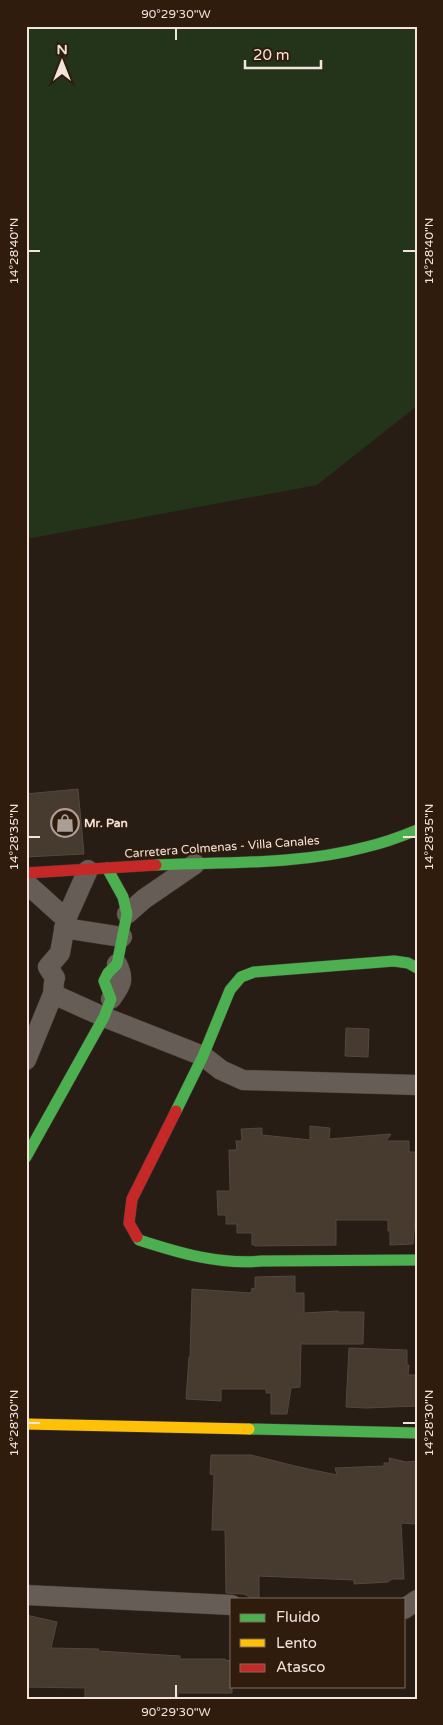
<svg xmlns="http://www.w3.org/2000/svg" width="443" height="1725" font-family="'Varela Round',sans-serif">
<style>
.green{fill:#23341b}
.building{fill:#473a2e;stroke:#514841}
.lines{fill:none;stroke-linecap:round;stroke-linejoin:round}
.street-casing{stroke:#413932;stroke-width:21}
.fast-casing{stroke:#413932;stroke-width:12}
.slow-casing{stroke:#413932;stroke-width:12}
.jam-casing{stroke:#413932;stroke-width:12}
.street{stroke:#665d56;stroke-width:20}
.fast{stroke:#4caf50;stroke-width:11}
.slow{stroke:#ffc107;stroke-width:11}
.jam{stroke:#c62828;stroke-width:11}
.ticks{fill:none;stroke:#f2e4db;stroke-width:2}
.labels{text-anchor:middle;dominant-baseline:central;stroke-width:4;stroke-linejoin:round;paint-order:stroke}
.poi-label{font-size:12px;font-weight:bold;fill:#f2e4db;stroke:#2f1c0d;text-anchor:start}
.street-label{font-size:12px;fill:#f2e4db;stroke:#2f1c0d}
.neatline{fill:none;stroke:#f2e4db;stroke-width:2}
.ticks-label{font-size:12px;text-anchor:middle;fill:#f2e4db}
</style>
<rect width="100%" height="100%" fill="#271d15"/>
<path class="green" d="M 26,26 L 417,26 L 417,406 L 317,485 L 26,539 Z"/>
<path class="building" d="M 78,789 L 84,854 L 26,857 L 26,794 Z
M 346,1028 L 369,1029 L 368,1057 L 345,1056 Z
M 310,1126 L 330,1128 L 329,1139 L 391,1134 L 386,1141 L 409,1141 L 409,1152 L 417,1152 L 417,1221 L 415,1221 L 413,1244 L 390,1245 L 390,1231 L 388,1231 L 388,1220 L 336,1220 L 336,1245 L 255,1246 L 255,1245 L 252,1245 L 252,1233 L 237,1233 L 237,1224 L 226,1224 L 226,1215 L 218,1215 L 217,1191 L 230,1191 L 229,1150 L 237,1150 L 236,1141 L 242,1141 L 241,1129 L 262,1128 L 262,1135 L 310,1140 Z
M 295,1276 L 295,1293 L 304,1293 L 304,1313 L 338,1311 L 338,1312 L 364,1312 L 363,1344 L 301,1344 L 300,1387 L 291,1388 L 287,1414 L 271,1414 L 271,1393 L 266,1393 L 266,1389 L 221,1389 L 221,1401 L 186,1399 L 189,1357 L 190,1357 L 192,1289 L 251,1293 L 252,1288 L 255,1289 L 255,1277 Z
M 349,1348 L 407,1350 L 407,1365 L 409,1365 L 408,1375 L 417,1375 L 417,1406 L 366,1408 L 346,1407 Z
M 211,1455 L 251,1455 L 299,1467 L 337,1475 L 335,1468 L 384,1466 L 384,1463 L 390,1463 L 389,1458 L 406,1462 L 417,1461 L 417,1524 L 401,1523 L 404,1579 L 392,1579 L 388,1582 L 354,1584 L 354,1580 L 259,1576 L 259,1599 L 253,1599 L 244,1594 L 226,1593 L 225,1530 L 212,1530 L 214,1475 L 210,1474 Z
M 26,1615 L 57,1622 L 51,1648 L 99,1649 L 98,1651 L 180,1656 L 180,1659 L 225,1659 L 225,1660 L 232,1661 L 232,1693 L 178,1693 L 178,1699 L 85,1699 L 85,1688 L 26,1687 Z"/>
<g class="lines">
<defs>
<path id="street" d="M 26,883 L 66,919 L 60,953 L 48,967 L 55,978
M 127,914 L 144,899 L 195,864
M 66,919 L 88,870
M 64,928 L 122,937
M 53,994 L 104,1017 L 203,1056 L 221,1070 L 243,1080 L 417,1085
M 111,999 C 121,985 125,980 117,964
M 26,1060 L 53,994 L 54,982
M 26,1595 L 232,1605
M 404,1609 L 417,1600"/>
<path id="fast" d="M 156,865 C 226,862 299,865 366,847 C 384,843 400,837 417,830
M 176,1111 L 203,1056 L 230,990 L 241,977 L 254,972 L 394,961 L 408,963 L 417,968
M 26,1157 L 104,1017 L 111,999 L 104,981 L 108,973 L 117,964 L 127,914 L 123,897 L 107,868
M 137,1237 L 139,1240 C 179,1253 220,1265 262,1261 L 417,1260
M 249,1429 L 417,1433"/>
<path id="slow" d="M 26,1424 L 249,1429"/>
<path id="jam" d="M 26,873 L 156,865
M 137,1237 L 129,1223 L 132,1199 L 176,1111"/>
</defs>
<use href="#street" class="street-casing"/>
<use href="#fast" class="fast-casing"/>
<use href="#slow" class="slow-casing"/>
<use href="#jam" class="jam-casing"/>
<use href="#street" class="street"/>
<use href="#fast" class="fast"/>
<use href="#slow" class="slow"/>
<use href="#jam" class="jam"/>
</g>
<path class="ticks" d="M 176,28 L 176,40M 28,251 L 40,251M 403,251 L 416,251M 28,837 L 40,837M 403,837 L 416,837M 28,1423 L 40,1423M 403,1423 L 416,1423M 176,1685 L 176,1698"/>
<defs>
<symbol id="shop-ring" viewBox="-11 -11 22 22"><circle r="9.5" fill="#2f1c0d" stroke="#ab9e96" stroke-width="1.5"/><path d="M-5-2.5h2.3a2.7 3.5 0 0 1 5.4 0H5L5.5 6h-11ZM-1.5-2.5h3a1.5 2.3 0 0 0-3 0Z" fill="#ab9e96"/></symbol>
</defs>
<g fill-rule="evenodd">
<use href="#shop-ring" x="49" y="807" width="32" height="32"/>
</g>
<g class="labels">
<g class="poi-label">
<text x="84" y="823">Mr. Pan</text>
</g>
<g class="street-label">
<text transform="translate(222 847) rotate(-4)">Carretera Colmenas - Villa Canales</text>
</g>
</g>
<rect width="443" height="1725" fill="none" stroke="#2f1c0d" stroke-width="55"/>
<rect x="230" y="1598" width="175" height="90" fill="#2f1c0d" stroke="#7d6c5f"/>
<rect x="240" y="1614" width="25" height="8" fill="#4caf50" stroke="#7d6c5f"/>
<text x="276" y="1622" font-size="15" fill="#f2e4db">Fluido</text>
<rect x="240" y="1639" width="25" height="8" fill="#ffc107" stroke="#7d6c5f"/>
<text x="276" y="1648" font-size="15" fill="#f2e4db">Lento</text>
<rect x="240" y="1664" width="25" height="8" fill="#c62828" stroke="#7d6c5f"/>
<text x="276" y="1672" font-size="15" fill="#f2e4db">Atasco</text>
<g transform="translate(62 62)" stroke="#2f1c0d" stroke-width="4" paint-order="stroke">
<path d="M0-4L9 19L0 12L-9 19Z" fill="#f2e4db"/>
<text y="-8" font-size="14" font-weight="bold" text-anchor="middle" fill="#f2e4db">N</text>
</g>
<path d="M245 60v8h76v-8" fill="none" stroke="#f2e4db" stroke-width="2.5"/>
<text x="253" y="60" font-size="15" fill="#f2e4db" stroke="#2f1c0d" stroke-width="4" paint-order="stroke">20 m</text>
<rect x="28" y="28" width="388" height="1670" class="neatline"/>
<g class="ticks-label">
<text x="176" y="18">90°29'30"W</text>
<text transform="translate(14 251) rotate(-90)" y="4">14°28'40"N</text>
<text transform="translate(429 251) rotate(-90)" y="4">14°28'40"N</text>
<text transform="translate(14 837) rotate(-90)" y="4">14°28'35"N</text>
<text transform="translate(429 837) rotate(-90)" y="4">14°28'35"N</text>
<text transform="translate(14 1423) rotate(-90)" y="4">14°28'30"N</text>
<text transform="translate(429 1423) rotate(-90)" y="4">14°28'30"N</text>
<text x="176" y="1716">90°29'30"W</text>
</g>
</svg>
